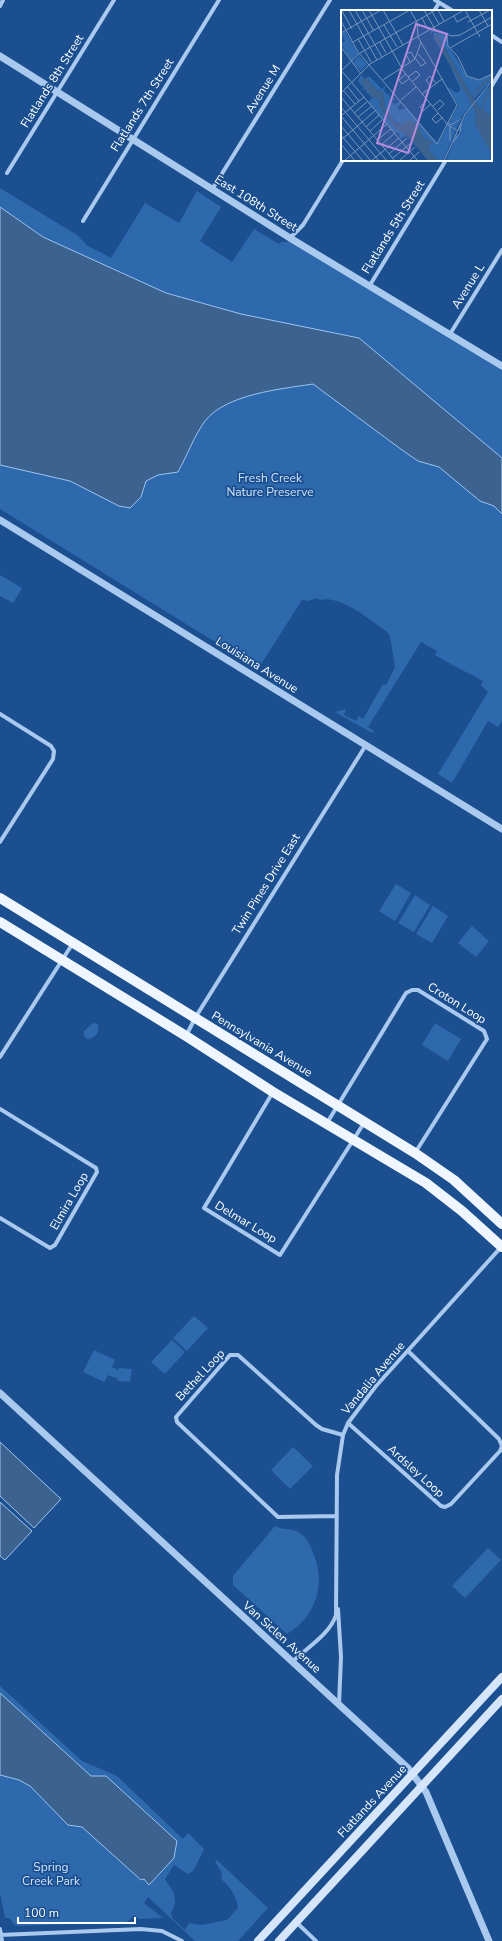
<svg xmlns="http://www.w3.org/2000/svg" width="502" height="1941" font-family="'Nunito Sans',sans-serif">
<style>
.green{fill:#2e69ad}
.water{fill:#3c6290;stroke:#9cc4f0}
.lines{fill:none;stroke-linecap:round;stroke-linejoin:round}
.minor{stroke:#a9c9ee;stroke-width:4}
.tertiary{stroke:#a9c9ee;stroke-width:7}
.secondary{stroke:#d6e6fa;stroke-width:8}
.primary{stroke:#f0f6ff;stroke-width:10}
.labels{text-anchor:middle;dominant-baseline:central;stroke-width:3.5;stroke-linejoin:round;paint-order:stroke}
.street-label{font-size:12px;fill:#fff;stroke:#1b4f8f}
.park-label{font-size:12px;fill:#cfe3fa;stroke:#1b4f8f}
.inset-river{fill:none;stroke:#3c6290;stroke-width:2}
.inset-road{fill:none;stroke:#7695bc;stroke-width:1}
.view{fill:#b68bdc;fill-opacity:0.15;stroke:#b68bdc;stroke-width:2}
.inset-edge{fill:none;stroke:#fff;stroke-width:2}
</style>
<rect width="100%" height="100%" fill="#1b4f8f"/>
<path class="green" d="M 0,188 L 77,235 L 88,246 L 111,258 L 145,203 L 179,223 L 197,191 L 221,207 L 200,241 L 232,262 L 254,229 L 279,244 L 281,242 L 288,242 L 290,238 L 502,367 L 502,465 L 241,314 L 166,293 L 43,237 L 0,207 Z
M 314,382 L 502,506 L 502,721 L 498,727 L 488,721 L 452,783 L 438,774 L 488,692 L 481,685 L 483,681 C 467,672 451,665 435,655 L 437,651 L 421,642 L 368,727 L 374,731 L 372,733 L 335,712 L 346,709 L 344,715 L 356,721 L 359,716 L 363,719 L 383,684 L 386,685 L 395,667 L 390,636 L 386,631 C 368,619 341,595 320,600 L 316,598 L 308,601 L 302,600 L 260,666 L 256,663 L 254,666 L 0,509 L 0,453 L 196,418 L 240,394 Z
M 0,575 L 22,588 L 13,603 L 0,596 Z
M 396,884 L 411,893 L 395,921 L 379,911 Z
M 415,895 L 430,905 L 414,932 L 398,923 Z
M 433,906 L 448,916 L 432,943 L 416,934 Z
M 472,926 L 489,941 L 476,957 L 458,943 Z
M 96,1023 L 98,1025 C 100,1033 95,1038 87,1039 L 84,1036 L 84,1031 L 92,1024 Z
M 435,1023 L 461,1039 L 448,1061 L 422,1045 Z
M 194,1316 L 208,1328 L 187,1351 L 173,1338 Z
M 172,1340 L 185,1352 L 165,1374 L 151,1362 Z
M 94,1350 L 115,1360 L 112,1367 L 118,1370 L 119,1368 L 132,1369 L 130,1382 L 118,1381 L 118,1379 L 108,1375 L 104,1382 L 83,1372 Z
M 293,1447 L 313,1466 L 290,1489 L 271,1470 Z
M 275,1526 C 284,1531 293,1527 301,1534 C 308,1539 311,1547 314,1555 C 326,1585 315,1618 287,1634 L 233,1585 L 233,1576 Z
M 488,1548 L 501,1560 L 465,1598 L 452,1586 Z
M 0,1686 L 82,1761 L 117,1776 L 183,1839 L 188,1833 L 204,1849 L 194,1870 L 188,1874 L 174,1865 L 165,1879 L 174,1893 L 175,1904 L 171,1913 L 172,1918 L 185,1930 L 189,1923 L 201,1925 L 227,1920 L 238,1908 C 236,1895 231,1888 221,1879 L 222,1873 L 215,1862 L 217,1860 L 268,1908 L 238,1941 L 195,1941 L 148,1897 L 144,1903 L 163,1918 L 139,1919 L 134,1915 L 127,1922 L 18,1926 L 15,1925 L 9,1918 L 5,1918 L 0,1893 L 0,1775 L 19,1780 L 30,1786 L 68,1825 L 82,1827 L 141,1880 L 144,1878 L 106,1776 L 91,1776 L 0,1693 Z"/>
<path class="water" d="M 0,207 L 43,237 L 166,293 L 241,314 L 359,338 L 502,458 L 502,514 L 494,506 L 480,501 L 439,467 L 418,461 L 402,450 L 313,384 C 281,389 226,394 205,421 C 194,436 187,456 178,472 L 158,475 L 146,481 L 141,497 L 130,508 L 119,506 L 70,481 L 0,465 Z
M 0,1442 L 61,1499 L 34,1528 L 0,1496 Z
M 0,1502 L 32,1531 L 5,1560 L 0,1556 Z
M 0,1693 L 91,1776 L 106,1776 L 177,1841 L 174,1858 L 149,1885 L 144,1879 L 141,1880 L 82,1827 L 68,1825 L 30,1786 L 19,1780 L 0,1775 Z"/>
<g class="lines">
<path class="minor" d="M 435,0 L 453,11
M 0,6 L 3,0
M 434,11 L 439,3
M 491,35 L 502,42
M 491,87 L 502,69
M 7,173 L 114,0
M 213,188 L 330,0
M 83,221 L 219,0
M 290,238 L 303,225 L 343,160
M 370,285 L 446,160
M 450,334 L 502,250
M 0,714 L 51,746 L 54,751 L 53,759 L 0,842
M 186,1036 L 195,1018 L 366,745
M 0,1057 L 73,943
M 273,1092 L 204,1208 L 280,1255 L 364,1123
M 0,1109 L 96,1168 L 97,1172 L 55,1245 L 50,1248 L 0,1218
M 327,1123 L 406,993 L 412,990 L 418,990 L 484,1031 L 487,1039 L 415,1153
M 408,1351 L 499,1439 L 502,1446
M 348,1423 L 441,1506 L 445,1507 L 451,1504 L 500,1451 L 502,1446
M 337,1516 L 278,1517 L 177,1422 L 176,1417 L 230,1355 L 238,1355 L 316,1425 L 322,1429 L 343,1435
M 338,1609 L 341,1657 L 339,1704
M 293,1661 C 307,1648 330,1634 336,1615 L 337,1475 L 343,1435 L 348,1423 L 376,1386 L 502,1246
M 296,1922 L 316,1941
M 0,1929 L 2,1941
M 0,1935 L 141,1929 L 162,1931 L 182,1941"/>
<path class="tertiary" d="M 0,56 L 290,238 L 502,366
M 0,520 L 502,829
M 0,1393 L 408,1768 L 426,1792 L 489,1941"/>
<path class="secondary" d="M 258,1941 L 502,1677
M 279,1941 L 502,1699"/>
<path class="primary" d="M 0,898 L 415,1153 L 454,1180 L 502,1224
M 0,922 L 186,1036 L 273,1092 L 426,1183 L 462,1211 L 502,1247"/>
</g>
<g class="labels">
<g class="street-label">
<text transform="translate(52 81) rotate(-58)">Flatlands 8th Street</text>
<text transform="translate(263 89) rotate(-58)">Avenue M</text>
<text transform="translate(142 105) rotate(-58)">Flatlands 7th Street</text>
<text transform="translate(256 203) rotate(32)">East 108th Street</text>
<text transform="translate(393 227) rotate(-58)">Flatlands 5th Street</text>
<text transform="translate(468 286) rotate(-58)">Avenue L</text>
<text transform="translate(257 665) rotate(32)">Louisiana Avenue</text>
<text transform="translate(266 884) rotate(-58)">Twin Pines Drive East</text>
<text transform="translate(457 1003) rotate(32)">Croton Loop</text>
<text transform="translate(262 1044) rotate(31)">Pennsylvania Avenue</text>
<text transform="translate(69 1201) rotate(-60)">Elmira Loop</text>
<text transform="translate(246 1222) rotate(31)">Delmar Loop</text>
<text transform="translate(200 1375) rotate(-47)">Bethel Loop</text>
<text transform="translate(373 1378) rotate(-50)">Vandalia Avenue</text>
<text transform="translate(416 1471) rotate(42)">Ardsley Loop</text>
<text transform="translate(282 1637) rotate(42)">Van Siclen Avenue</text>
<text transform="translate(372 1801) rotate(-47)">Flatlands Avenue</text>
</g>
<g class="park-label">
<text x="270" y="478">Fresh Creek<tspan x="270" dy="14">Nature Preserve</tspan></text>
<text x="51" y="1867">Spring<tspan x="51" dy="14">Creek Park</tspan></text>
</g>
</g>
<g transform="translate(341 10)">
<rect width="151" height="151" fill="#1b4f8f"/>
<path d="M 93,19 L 95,23 L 105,25 L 107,36 L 127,67 L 139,70 L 151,64 L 151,70 L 133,89 L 102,35 L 96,25 L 93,26 L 111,58 L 92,27 L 94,22 L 91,22 L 91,25 L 89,21 ZM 4,21 L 17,44 L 10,51 L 0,34 L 4,31 L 0,24 ZM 18,46 L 26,54 L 20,61 L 12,52 ZM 112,59 L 135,102 L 134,113 L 148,137 L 151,150 L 143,137 L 151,151 L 105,151 L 116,121 L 117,126 L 121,123 L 117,119 L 130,94 L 119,109 L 110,115 L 119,111 L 115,119 L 110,116 L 109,125 L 110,118 L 115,120 L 102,151 L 98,151 L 89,142 L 88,135 L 91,132 L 82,128 L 73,118 L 62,117 L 70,114 L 77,120 L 77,117 L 69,111 L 62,114 L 55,113 L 44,98 L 42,82 L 36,80 L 27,70 L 22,69 L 21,73 L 32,88 L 39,88 L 39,97 L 52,115 L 69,128 L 80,142 L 66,126 L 59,128 L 58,123 L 54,123 L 27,92 L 31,88 L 23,79 L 19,81 L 23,78 L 17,71 L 20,65 L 24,69 L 28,66 L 41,79 L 46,75 L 43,80 L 46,85 L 51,82 L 48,85 L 50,89 L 56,87 L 51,91 L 53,95 L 59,91 L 61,93 L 56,97 L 58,100 L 65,98 L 97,134 L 117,95 L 107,78 L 107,77 L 115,83 L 119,81 L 118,79 L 120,80 L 111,61 ZM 151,74 L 151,106 L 140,101 L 134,91 Z" fill="#2e69ad"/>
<path d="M 96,25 L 138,98 L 151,106 L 151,145 L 134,114 L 135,102 L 93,27 ZM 21,69 L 26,69 L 36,80 L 42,82 L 44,98 L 55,114 L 62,114 L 69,110 L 78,116 L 82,128 L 92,132 L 88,136 L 89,141 L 98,151 L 87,151 L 69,128 L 52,116 L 45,104 L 41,106 L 40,104 L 44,103 L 38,97 L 40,92 L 36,91 L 39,88 L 32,88 L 20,73 Z" fill="#3c6290"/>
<path class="inset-river" d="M 132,86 L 144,72 L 151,68M 142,102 L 142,93 L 151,76"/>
<path class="inset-road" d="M 8,0 L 36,50M 14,0 L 41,47M 21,0 L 33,21M 28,0 L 63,62 L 107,115 L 117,121M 42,0 L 62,35M 83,0 L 95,21 L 111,26 L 119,25 L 151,7M 90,0 L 98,14M 97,0 L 103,11M 124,0 L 139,27M 138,0 L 147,16M 1,1 L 11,19M 113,6 L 116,12 L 127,6M 81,8 L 87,20M 0,11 L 17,42 L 96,134 L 116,95 L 77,27 L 76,12 L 69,0M 127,12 L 149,0M 43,15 L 56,37M 0,23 L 40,0M 106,25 L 107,36 L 117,47 L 126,66 L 138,70 L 151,64M 17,29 L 30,52M 12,32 L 69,0M 39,32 L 45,43M 0,37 L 20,64M 109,38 L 151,14M 75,49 L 80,56 L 85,53 L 77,44M 69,52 L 65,44 L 70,42 L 74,49M 0,60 L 77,151M 1,60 L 19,43 L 95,0M 65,64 L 58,70 L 61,74 L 69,68M 67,67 L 75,61 L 79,65 L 72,71M 42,70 L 74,49 L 80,32M 6,76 L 18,91M 90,77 L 85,70 L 89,66 L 95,73M 2,80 L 14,94M 0,83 L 29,54 L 123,0M 81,84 L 101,69M 0,87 L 54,151M 60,90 L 75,77M 86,90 L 79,97 L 82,101 L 90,94M 92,96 L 99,90 L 103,94 L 97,100M 0,97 L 46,151M 13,103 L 27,91M 97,103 L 91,109 L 95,113 L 102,107M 0,106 L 38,151M 0,106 L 23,87M 17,107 L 31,96M 107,113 L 110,115 L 120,109M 0,116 L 30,151M 109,116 L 109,131M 25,117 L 38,105M 29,121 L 42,109M 0,125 L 22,151M 0,130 L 34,101M 36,130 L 50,119M 112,132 L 119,123 L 120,113M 0,134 L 14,151M 40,135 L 54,123M 48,144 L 66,128M 52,148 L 70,133M 3,151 L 46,114M 30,151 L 58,128M 58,151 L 74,137M 68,151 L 78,142M 103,151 L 124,104 L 151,71"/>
<path class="view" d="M 75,14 L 106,24 L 67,143 L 36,133 Z"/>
<rect width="151" height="151" class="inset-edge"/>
</g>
<path d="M18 1917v6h117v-6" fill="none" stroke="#ffffff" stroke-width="2"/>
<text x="24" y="1917" font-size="12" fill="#ffffff" stroke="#1b4f8f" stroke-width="3" paint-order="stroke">100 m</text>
</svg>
